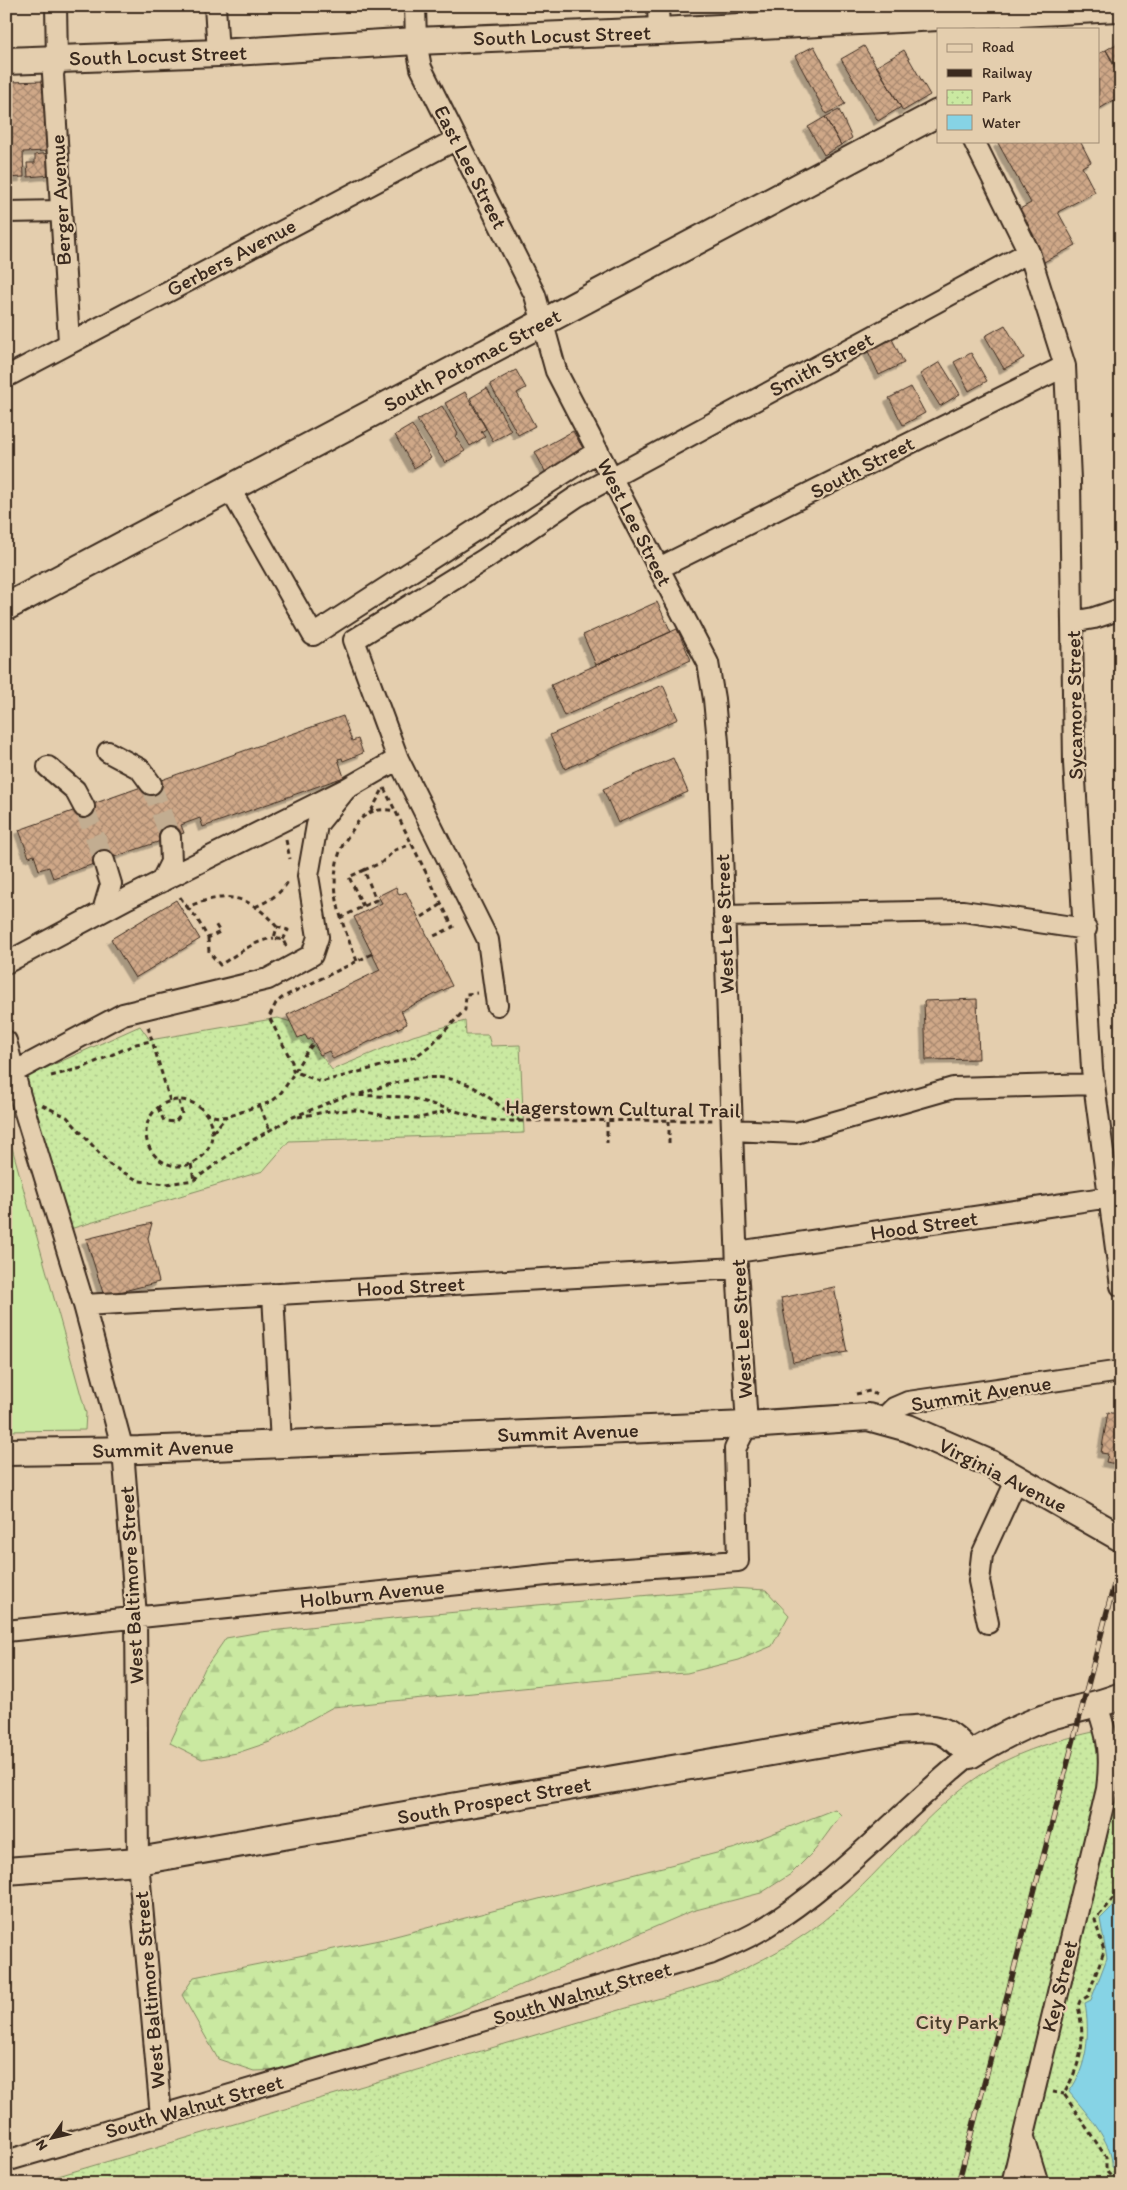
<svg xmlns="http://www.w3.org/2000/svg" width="1127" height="2190" font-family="Itim,sans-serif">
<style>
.forest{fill:url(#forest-firs);stroke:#828a60}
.park{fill:url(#park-dots);stroke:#828a60}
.garden{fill:#cae9a1;stroke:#828a60}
.water{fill:#86d3e5;stroke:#688f95}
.building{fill:url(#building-cross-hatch);stroke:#3b2a1e;filter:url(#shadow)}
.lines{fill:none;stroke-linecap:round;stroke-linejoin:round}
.minor-tunnel{stroke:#c2ad91;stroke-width:20;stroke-dasharray:20 10;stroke-linecap:butt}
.minor-casing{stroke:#3b2a1e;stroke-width:24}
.major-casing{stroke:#3b2a1e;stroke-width:30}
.path{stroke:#3b2a1e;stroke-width:3;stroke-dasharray:5 4;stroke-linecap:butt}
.minor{stroke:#e4ceae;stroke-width:20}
.major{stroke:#e4ceae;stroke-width:26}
.rail-casing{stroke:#3b2a1e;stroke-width:5.5}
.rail{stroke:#e4ceae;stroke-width:4;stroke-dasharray:11;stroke-linecap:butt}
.labels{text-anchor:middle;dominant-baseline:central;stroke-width:4.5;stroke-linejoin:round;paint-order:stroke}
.street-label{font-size:21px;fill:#3b2a1e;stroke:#e4ceae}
.park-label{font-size:21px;fill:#493d2b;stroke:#e4ceae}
</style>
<defs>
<pattern id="forest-firs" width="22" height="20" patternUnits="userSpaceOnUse" patternTransform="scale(1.25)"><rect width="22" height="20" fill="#cae9a1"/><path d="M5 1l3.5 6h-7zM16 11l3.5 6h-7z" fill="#aec88a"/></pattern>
<pattern id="park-dots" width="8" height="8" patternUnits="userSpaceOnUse" patternTransform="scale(1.25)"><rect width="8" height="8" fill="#cae9a1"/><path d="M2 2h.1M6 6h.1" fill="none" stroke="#aec88a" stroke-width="1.8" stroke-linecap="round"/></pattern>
<pattern id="building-cross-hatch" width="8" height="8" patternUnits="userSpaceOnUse" patternTransform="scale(1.25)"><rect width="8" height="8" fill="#cfa888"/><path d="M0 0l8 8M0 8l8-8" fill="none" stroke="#a9896f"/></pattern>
<filter id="shadow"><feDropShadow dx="-4.5" dy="4.5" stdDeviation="0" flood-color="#0004"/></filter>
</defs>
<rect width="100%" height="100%" fill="#e4ceae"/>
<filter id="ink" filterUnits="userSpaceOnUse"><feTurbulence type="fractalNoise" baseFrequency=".02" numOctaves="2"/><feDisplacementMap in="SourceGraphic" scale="10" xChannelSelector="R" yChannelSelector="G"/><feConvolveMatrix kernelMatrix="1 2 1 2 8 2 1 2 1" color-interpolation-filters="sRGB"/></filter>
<g filter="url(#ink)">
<path class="forest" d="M 730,1588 L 766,1590 L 789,1615 L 772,1646 L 739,1660 L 687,1673 L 652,1675 L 333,1707 L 270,1742 L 237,1753 L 202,1759 L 170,1743 L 205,1668 L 226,1638 L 261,1632 L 412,1616 Z
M 835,1809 L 841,1815 L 815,1850 L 791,1874 L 761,1893 L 692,1911 L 325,2069 L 254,2071 L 218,2059 L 182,1995 L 194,1977 L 384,1939 L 736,1848 Z"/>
<path class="park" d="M 278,1018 L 298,1024 L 332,1070 L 413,1036 L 465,1021 L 466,1035 L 488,1035 L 491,1046 L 520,1045 L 524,1133 L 289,1141 L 263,1171 L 70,1229 L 26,1077 L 140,1026 L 150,1040 Z
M 1121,1726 L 1121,2184 L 31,2184 L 718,1981 C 760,1962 800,1942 835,1911 C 885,1868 926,1811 982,1774 C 1023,1747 1073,1736 1121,1726 Z"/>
<path class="garden" d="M 6,1126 L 86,1413 L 85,1430 L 6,1431 Z"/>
<path class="water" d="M 1121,1892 L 1121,2168 L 1112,2167 C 1114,2143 1084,2110 1069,2092 C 1088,2066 1090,2034 1085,2003 L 1091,2000 L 1107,1958 L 1100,1919 L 1110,1909 Z"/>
<path class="building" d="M 1121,41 L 1121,66 L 1117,68 L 1106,50 Z
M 814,46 L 845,104 L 826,114 L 795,56 Z
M 864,46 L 901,107 L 878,121 L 841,59 Z
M 904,50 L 930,95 L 903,111 L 877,66 Z
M 1106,50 L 1115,68 L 1121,66 L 1121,96 L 1099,109 L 1098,54 Z
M 44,81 L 48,151 L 23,152 L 24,177 L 6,178 L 6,118 L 11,118 L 9,82 Z
M 839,110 L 852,138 L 841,145 L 825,117 Z
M 825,117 L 841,145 L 824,155 L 808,127 Z
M 1001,141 L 1080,141 L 1091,162 L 1082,167 L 1095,192 L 1058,212 L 1076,245 L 1044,262 L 1016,211 L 1031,203 L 998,143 Z
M 49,153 L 51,175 L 28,177 L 27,163 L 35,163 L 35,155 Z
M 1005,325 L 1024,358 L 1004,369 L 985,336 Z
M 891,337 L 904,363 L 879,375 L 867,349 Z
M 971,353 L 987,381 L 969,391 L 954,362 Z
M 940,362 L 960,394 L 940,406 L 920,374 Z
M 516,370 L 526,388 L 517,393 L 535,426 L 518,435 L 490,384 Z
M 911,387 L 925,413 L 903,425 L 889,398 Z
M 487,388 L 511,431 L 493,441 L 470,398 Z
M 465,392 L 486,429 L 481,432 L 485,437 L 470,446 L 445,403 Z
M 442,406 L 458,434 L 455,436 L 465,451 L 445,463 L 417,420 Z
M 412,425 L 431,458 L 414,468 L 395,435 Z
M 573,431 L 585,452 L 546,473 L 535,452 Z
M 657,602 L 671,632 L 596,665 L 583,635 Z
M 677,629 L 691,660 L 564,716 L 551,685 Z
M 663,685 L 678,719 L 565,769 L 550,735 Z
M 343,716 L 352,741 L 358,739 L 363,753 L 343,761 L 342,758 L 338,759 L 344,777 L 203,827 L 200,818 L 181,825 L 184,833 L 53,878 L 49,867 L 39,870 L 34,855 L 29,857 L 19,830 Z
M 673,758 L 688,792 L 618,823 L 603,789 Z
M 396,887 L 399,895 L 406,892 L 452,986 L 401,1011 L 407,1024 L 333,1059 L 329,1051 L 320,1055 L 312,1038 L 308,1040 L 305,1035 L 298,1038 L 287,1015 L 380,970 L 354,917 L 382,903 L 378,896 Z
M 176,900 L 200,939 L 135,978 L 111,939 Z
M 977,999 L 979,1059 L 926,1060 L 924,1001 Z
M 152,1223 L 148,1238 L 159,1282 L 104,1296 L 86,1239 Z
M 834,1287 L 847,1352 L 793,1362 L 781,1298 Z
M 1108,1412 L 1121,1415 L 1121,1465 L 1106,1462 L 1108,1454 L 1101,1453 Z"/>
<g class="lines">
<path class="minor-tunnel" d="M 151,784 L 170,837
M 84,807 L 104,861"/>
<defs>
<path id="minor" d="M 56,6 L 57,59 L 53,74 L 69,342
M 215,6 L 218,53
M 658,6 L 659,31
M 974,141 L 1029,252 L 1065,366 L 1070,480 L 1074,763 L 1092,1069 L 1121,1286
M 6,212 L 61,211
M 6,377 L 457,139
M 230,489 L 313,635 L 598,451
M 659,568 L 1065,366
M 1072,622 L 1094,618 L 1121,609
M 108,752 L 140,769 L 151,784
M 48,767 L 75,790 L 84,807
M 161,882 L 171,862 L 170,837
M 103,911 L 111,884 L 104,861
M 724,916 L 963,911 L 1086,929
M 6,963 L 128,898 L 346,789 L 398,759
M 497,1005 L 488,940 L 398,759 L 354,640 L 485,559 L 576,497 L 1029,252
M 6,1041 L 20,1096 L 84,1305 L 123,1450 L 136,1616 L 138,1861 L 161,2116
M 14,1072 L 123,1014 L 268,979 L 312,955 L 318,937 L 308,876 L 317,825 L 346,789
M 732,1130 L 796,1133 L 953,1088 L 1094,1084
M 737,1252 L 1110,1197
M 273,1294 L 281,1444
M 84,1305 L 737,1268
M 882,1420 L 894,1408 L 908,1402 L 1121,1371
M 988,1623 L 979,1581 L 982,1555 L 1017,1479
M 6,1631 L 556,1574 L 738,1561 L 735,1449 L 747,1425 L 737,1268 L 718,742 L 714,699 L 708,663 L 556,371 L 535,295 L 421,68 L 416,41 L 415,6
M 1024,2138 L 1038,2184
M 6,2161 L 710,1954 C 728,1946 747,1939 764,1928 C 840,1882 901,1810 970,1755
M 1012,2184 L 1107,1789 C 1111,1755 1109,1739 1097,1706"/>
<path id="major" d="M 6,61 L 218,53 L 416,41 L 659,31 L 1118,8
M 6,607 L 938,113
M 6,1452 L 139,1450 L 747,1425 L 868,1417 L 908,1428 L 991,1464 L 1121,1538
M 6,1871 L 138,1861 L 899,1730 C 938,1727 943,1725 970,1755 C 997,1739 1024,1724 1054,1715 C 1078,1708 1097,1706 1121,1696"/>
</defs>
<use href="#minor" class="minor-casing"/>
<use href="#major" class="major-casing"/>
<path class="path" d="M 384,788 L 453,927 L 432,937
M 371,811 L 382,791
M 286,840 L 290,859
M 364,870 L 381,863 L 395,850 L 412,844
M 180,897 L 187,907 C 227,891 249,894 277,927
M 187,907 L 196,917 L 208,938 L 220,932 L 215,924
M 255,907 C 269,901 282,893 289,880
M 422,917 L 442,904
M 340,918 L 376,900 L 364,870 L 349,877 L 363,906
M 208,938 L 209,952 L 220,965 C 238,954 253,941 274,938
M 283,940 L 288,930 L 277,927 L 274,938 L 283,940 L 287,948
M 372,954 L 283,997 L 276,1003 L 269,1017 L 292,1062 L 293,1071 L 321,1082 L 415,1057 L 432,1044 L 465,1010 L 466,994 L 477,993
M 357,961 C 343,926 326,887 341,849 C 344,841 350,834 355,826 C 364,812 379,807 395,811
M 148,1027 L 170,1101
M 51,1076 L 82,1068 L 136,1044 L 151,1041
M 360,1094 C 395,1082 440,1067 475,1088 C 491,1098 506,1111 521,1122
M146 1133a33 33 0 1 1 66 0a33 33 0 1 1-66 0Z
M 42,1105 L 67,1117 L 110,1165 L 139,1181 L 166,1184 L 194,1180 L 237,1149 L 293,1117 L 348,1095 L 407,1097 L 480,1118 L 499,1121 L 715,1120
M 260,1107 L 270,1130
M 158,1108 L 164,1121 L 175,1122 L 182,1114 L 179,1101
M 205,1112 C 221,1122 233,1115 249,1109 C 258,1105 269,1105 277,1097 C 291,1083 299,1059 314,1043
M 298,1117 L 330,1111 L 356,1110 L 391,1117 L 420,1118 L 451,1110
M 669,1121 L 669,1143
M 607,1122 L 607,1143
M 213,1132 L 225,1118
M 191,1164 L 194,1180
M 856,1394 L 870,1391 L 876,1395
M 1121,1882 L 1116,1894 L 1095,1920 L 1104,1951 L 1088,1996 L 1080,2001 L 1078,2006 C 1086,2042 1082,2061 1064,2094 L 1106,2157 L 1106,2171 L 1112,2177 L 1121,2178
M 1052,2092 L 1064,2094"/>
<use href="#minor" class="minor"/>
<use href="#major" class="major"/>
<defs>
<path id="rail" d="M 958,2184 L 1121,1558"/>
</defs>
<use href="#rail" class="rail-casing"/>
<use href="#rail" class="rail"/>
</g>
</g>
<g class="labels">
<g class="street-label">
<text transform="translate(562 35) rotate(-2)">South Locust Street</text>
<text transform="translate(158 55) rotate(-2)">South Locust Street</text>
<text transform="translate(471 167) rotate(63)">East Lee Street</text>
<text transform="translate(60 200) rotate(-93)">Berger Avenue</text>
<text transform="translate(231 257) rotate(-28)">Gerbers Avenue</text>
<text transform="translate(472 360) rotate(-28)">South Potomac Street</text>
<text transform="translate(821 364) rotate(-28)">Smith Street</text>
<text transform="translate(862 467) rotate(-27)">South Street</text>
<text transform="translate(635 522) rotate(63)">West Lee Street</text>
<text transform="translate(1074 705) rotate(-91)">Sycamore Street</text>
<text transform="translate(724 924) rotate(-92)">West Lee Street</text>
<text transform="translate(623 1108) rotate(1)">Hagerstown Cultural Trail</text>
<text transform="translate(924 1225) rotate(-8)">Hood Street</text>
<text transform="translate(411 1286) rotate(-3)">Hood Street</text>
<text transform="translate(741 1329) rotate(-93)">West Lee Street</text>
<text transform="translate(981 1393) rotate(-9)">Summit Avenue</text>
<text transform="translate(568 1432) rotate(-2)">Summit Avenue</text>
<text transform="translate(163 1448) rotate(-2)">Summit Avenue</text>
<text transform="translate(1003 1475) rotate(27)">Virginia Avenue</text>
<text transform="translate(131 1585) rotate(-93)">West Baltimore Street</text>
<text transform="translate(372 1593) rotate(-6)">Holburn Avenue</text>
<text transform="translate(494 1800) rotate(-10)">South Prospect Street</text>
<text transform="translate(1059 1986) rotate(-76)">Key Street</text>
<text transform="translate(149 1990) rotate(-95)">West Baltimore Street</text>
<text transform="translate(582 1993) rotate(-16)">South Walnut Street</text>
<text transform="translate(194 2106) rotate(-16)">South Walnut Street</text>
</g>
<g class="park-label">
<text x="957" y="2021">City Park</text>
</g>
</g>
<rect width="1127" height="2190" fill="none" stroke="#e4ceae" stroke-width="25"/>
<rect x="12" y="12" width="1102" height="2165" fill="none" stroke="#3b2a1e" stroke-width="2" filter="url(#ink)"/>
<rect x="937" y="28" width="162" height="115" fill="#e4ceae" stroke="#a08c74"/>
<rect x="947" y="44" width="25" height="8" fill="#e4ceae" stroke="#a08c74"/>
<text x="982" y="52" font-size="15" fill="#3b2a1e">Road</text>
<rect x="947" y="69" width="25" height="8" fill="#3b2a1e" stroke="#a08c74"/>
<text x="982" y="78" font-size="15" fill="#3b2a1e">Railway</text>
<rect x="947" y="90" width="25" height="15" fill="url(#park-dots)" stroke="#a08c74"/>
<text x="982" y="102" font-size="15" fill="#3b2a1e">Park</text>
<rect x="947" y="115" width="25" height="15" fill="#86d3e5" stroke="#a08c74"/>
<text x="982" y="128" font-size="15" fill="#3b2a1e">Water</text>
<g transform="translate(52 2138) rotate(236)" stroke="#e4ceae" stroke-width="4" paint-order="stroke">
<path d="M0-4L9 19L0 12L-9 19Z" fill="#3b2a1e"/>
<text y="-8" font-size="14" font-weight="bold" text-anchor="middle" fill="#3b2a1e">N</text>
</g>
</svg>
